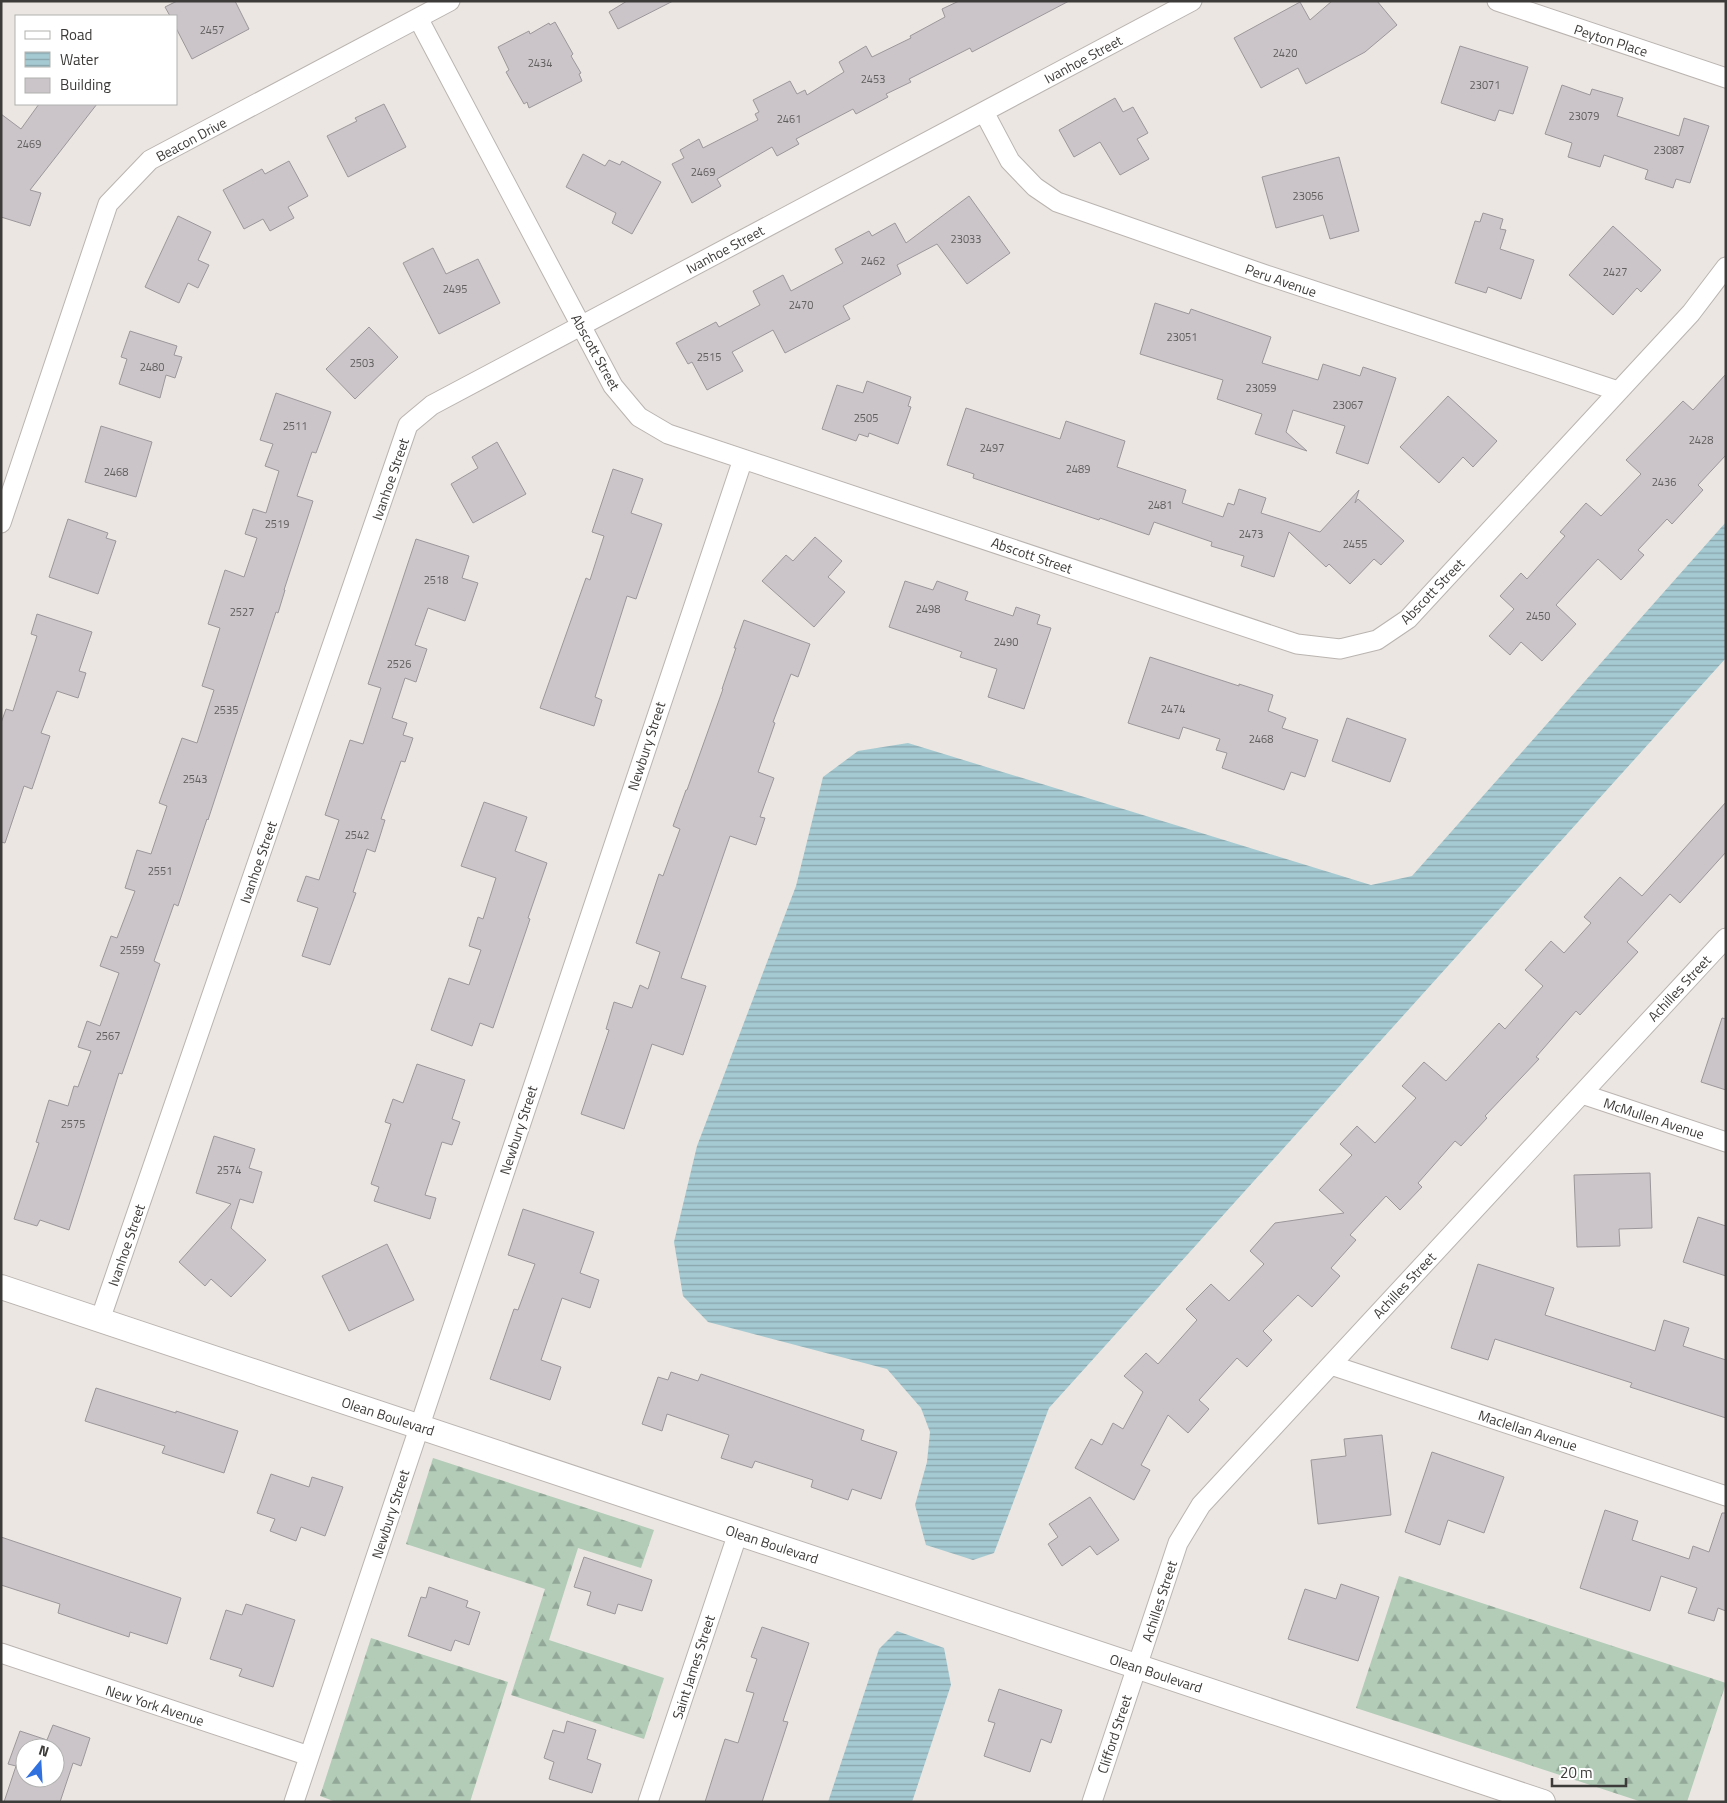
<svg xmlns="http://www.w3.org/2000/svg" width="1727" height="1803" font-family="'Titillium Web',sans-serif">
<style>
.forest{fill:url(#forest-firs)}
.water{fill:url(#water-rules)}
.building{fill:#cbc5ca;stroke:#9c979b;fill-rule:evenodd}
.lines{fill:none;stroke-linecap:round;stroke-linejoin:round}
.minor-casing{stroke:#bab4b0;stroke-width:21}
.tertiary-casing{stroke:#bab4b0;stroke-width:26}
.minor{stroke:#fff;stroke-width:19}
.tertiary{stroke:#fff;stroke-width:24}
.labels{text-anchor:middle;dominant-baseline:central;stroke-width:4;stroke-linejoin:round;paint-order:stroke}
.number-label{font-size:11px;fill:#605e5d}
.street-label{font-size:14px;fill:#3d3b39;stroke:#fff}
</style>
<defs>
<pattern id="forest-firs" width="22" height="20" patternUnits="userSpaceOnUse" patternTransform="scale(1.25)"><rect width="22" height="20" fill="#b2ccb8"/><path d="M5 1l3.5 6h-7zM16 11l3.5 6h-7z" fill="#92a797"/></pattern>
<pattern id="water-rules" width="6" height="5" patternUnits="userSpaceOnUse" patternTransform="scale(1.25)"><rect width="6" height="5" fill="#a5cad2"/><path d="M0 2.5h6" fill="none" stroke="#88a5ab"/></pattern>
</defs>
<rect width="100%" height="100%" fill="#ebe6e1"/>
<path class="forest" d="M 433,1458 L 654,1530 L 641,1568 L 578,1548 L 549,1640 L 664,1678 L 644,1739 L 511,1695 L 545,1589 L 406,1544 Z
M 1399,1576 L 1726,1683 L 1687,1802 L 1642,1802 L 1356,1708 Z
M 371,1638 L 508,1682 L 470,1802 L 336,1802 L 320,1796 Z"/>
<path class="water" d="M 1726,522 L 1726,658 L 1049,1408 L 994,1553 L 973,1560 L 926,1545 L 915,1505 L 927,1462 L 930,1432 L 921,1408 L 887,1369 L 708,1322 L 683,1296 L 674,1242 L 697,1146 L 796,886 L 823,777 L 858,751 L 908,743 L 1371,885 L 1412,876 Z
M 897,1631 L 944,1648 L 951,1685 L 912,1802 L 828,1802 L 879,1649 Z"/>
<path class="building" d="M 177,1 L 235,1 L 249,29 L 192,59 L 176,28 L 176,16 L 170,16 L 165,7 Z
M 627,1 L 673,1 L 618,29 L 609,12 Z
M 959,1 L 1069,1 L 972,52 L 970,48 L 909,79 L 911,82 L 886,94 L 888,97 L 856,114 L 853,109 L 796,139 L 799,144 L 777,156 L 772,147 L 717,179 L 721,186 L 692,203 L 672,164 L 684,158 L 680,150 L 699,139 L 703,148 L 758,120 L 755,114 L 759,112 L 753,100 L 790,81 L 797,94 L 805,90 L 807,95 L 844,72 L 839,62 L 866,46 L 872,57 L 911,38 L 910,36 L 945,17 L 942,9 Z
M 1332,1 L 1377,1 L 1397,25 L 1365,52 L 1306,84 L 1298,68 L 1261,88 L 1234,38 L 1300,2 L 1310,20 Z
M 555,22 L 573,54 L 571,56 L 581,73 L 579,74 L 582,81 L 529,108 L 527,102 L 524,104 L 506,72 L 509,70 L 498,47 L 529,31 L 530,34 L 549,23 L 550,25 Z
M 1460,46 L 1528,67 L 1513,114 L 1499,110 L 1495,121 L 1441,103 Z
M 1562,85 L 1590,95 L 1592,89 L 1623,98 L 1617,116 L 1679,136 L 1684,118 L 1709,126 L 1690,183 L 1676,179 L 1673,188 L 1645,179 L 1648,170 L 1604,155 L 1600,167 L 1568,157 L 1572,143 L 1545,134 Z
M 1115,98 L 1123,112 L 1133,107 L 1148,133 L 1137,139 L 1149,159 L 1120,175 L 1100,142 L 1074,157 L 1059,130 Z
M 39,104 L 97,104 L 30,190 L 41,193 L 30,226 L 1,217 L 1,114 L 21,129 Z
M 384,104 L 406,147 L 348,177 L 327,136 L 357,121 L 355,118 Z
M 583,154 L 605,166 L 609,160 L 620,165 L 622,161 L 661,182 L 632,234 L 612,223 L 616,213 L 566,187 Z
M 1339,157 L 1359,231 L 1330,239 L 1323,215 L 1276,228 L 1262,177 Z
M 289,161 L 308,196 L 288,207 L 294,218 L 270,231 L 263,219 L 244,229 L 223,190 L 262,169 L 265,174 Z
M 969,196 L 1010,253 L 967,284 L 937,244 L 897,265 L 901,274 L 843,306 L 850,319 L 785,353 L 773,330 L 732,352 L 743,371 L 707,390 L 692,362 L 688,364 L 676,343 L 716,322 L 719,327 L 760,305 L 753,291 L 783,275 L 791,291 L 843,263 L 835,249 L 869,231 L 872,236 L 895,223 L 906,243 Z
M 1483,213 L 1503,219 L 1500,229 L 1506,230 L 1500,249 L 1534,260 L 1521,299 L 1488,287 L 1486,293 L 1455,283 L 1475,221 L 1480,222 Z
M 178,216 L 211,232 L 198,260 L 209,265 L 198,288 L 188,283 L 179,303 L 145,287 Z
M 1613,226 L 1661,270 L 1641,292 L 1637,288 L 1613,315 L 1569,275 Z
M 433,248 L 446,274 L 478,259 L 500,303 L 439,334 L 403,263 Z
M 1155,303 L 1189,314 L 1191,309 L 1271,337 L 1262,363 L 1318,380 L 1323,364 L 1360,376 L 1363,367 L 1396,378 L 1368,464 L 1336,453 L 1345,426 L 1293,410 L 1286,432 L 1307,451 L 1255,434 L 1262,414 L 1217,399 L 1223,380 L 1140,354 Z
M 369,327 L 398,357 L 355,399 L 326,369 Z
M 130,331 L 177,346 L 174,355 L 182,357 L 175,378 L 166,375 L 160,398 L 119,384 L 127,359 L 121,357 Z
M 1726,374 L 1726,455 L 1698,485 L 1703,490 L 1672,524 L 1667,519 L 1638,550 L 1644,555 L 1621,580 L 1598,559 L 1556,605 L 1576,624 L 1542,661 L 1521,642 L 1510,655 L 1489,636 L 1514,609 L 1500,596 L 1521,573 L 1527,579 L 1565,536 L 1560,532 L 1586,503 L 1601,516 L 1641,474 L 1626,460 L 1683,401 L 1693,410 Z
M 867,381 L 911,397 L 908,406 L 911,407 L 898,444 L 869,433 L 868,437 L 859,434 L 856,441 L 822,429 L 837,385 L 863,393 Z
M 276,393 L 331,412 L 316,453 L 312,452 L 297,496 L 313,501 L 284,590 L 285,590 L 278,613 L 276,612 L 208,820 L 207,819 L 178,906 L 174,904 L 154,961 L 160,964 L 122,1074 L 119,1073 L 69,1230 L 40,1220 L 37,1226 L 14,1219 L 39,1143 L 36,1142 L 49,1100 L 68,1106 L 74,1086 L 78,1087 L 91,1051 L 78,1047 L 87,1021 L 100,1026 L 119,973 L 100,966 L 111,936 L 117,938 L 135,891 L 125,888 L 137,850 L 151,854 L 167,806 L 159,803 L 182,738 L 197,743 L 214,690 L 202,686 L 220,628 L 208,624 L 225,570 L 244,577 L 257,538 L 245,534 L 253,509 L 266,513 L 279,471 L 265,466 L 273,444 L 260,440 Z
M 1448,396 L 1497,441 L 1473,467 L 1463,457 L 1439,483 L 1400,447 Z
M 966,408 L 1060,439 L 1066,421 L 1125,441 L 1117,467 L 1186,490 L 1182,503 L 1223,517 L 1228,503 L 1234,505 L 1239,489 L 1266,498 L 1261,513 L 1320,532 L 1359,490 L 1355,503 L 1358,499 L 1404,541 L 1381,565 L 1374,559 L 1350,584 L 1329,564 L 1326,567 L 1289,532 L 1274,577 L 1241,566 L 1244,556 L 1211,546 L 1212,542 L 1154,522 L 1149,535 L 1100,518 L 1099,520 L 973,478 L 974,474 L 947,465 Z
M 101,426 L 152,442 L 136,497 L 85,482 Z
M 497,442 L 526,494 L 473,523 L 451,484 L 478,468 L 472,457 Z
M 613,469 L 643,479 L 631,513 L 662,524 L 636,599 L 627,596 L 595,697 L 602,700 L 594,726 L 540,708 L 586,578 L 590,580 L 604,536 L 592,532 Z
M 68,519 L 108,533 L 106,538 L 116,541 L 98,594 L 49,577 Z
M 815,537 L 842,561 L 828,577 L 845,592 L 814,627 L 762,581 L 786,555 L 793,561 Z
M 416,539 L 469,556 L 462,578 L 478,583 L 465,621 L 428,608 L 415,645 L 427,649 L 416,682 L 405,678 L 392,718 L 407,723 L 403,735 L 413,738 L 405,762 L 401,761 L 381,819 L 385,820 L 375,852 L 367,849 L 353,892 L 356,893 L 330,965 L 302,956 L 318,908 L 297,901 L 306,876 L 319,880 L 339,820 L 325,815 L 350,740 L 363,744 L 381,688 L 368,684 Z
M 905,581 L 933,590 L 937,581 L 968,592 L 965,600 L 1013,616 L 1016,607 L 1040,615 L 1037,624 L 1051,628 L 1024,709 L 988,697 L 997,669 L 960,657 L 962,652 L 889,627 Z
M 37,614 L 92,632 L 79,671 L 86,673 L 78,698 L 57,691 L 41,733 L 50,736 L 32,789 L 24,786 L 5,843 L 1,842 L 1,723 L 6,709 L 13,711 L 37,636 L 31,634 Z
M 744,620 L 810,644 L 798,677 L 791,674 L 773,722 L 775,723 L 758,772 L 774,778 L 760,817 L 765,818 L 756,845 L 730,836 L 681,978 L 706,986 L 683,1055 L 652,1044 L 624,1129 L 581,1114 L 609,1030 L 606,1029 L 614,1002 L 632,1008 L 640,985 L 648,989 L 660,952 L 636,943 L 659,874 L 663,876 L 680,829 L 673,826 L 686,790 L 687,790 L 723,689 L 722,689 L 736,648 L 734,648 Z
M 1150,657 L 1239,686 L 1239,684 L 1273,695 L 1268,711 L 1286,718 L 1282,728 L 1318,740 L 1305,777 L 1291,772 L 1284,790 L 1222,768 L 1227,753 L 1216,750 L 1220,739 L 1183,727 L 1179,739 L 1128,723 Z
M 1347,718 L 1406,739 L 1390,782 L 1332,761 Z
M 484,802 L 527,817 L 515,851 L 547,863 L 528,918 L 530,919 L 493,1028 L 480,1023 L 472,1046 L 431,1030 L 449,978 L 469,985 L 481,950 L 469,946 L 478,917 L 483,919 L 496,878 L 461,866 Z
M 1726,802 L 1726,852 L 1680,903 L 1670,894 L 1627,942 L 1638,952 L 1580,1015 L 1576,1011 L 1536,1057 L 1539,1059 L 1485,1116 L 1487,1118 L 1461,1146 L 1455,1141 L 1418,1183 L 1422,1187 L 1400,1210 L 1386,1196 L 1350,1235 L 1356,1240 L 1331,1268 L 1340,1276 L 1312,1307 L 1298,1295 L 1263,1331 L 1272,1340 L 1247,1367 L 1237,1358 L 1199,1400 L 1209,1409 L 1188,1433 L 1168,1415 L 1141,1465 L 1150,1470 L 1134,1500 L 1075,1468 L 1091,1439 L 1102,1445 L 1113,1423 L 1123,1429 L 1143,1392 L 1124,1376 L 1146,1353 L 1158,1364 L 1197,1320 L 1186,1309 L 1211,1284 L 1229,1301 L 1264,1264 L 1250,1251 L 1275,1223 L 1344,1213 L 1319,1190 L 1352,1155 L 1340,1144 L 1357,1126 L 1375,1143 L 1416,1098 L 1402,1086 L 1424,1062 L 1446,1081 L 1499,1023 L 1505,1029 L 1543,986 L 1525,970 L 1551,941 L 1564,953 L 1591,923 L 1584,917 L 1620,877 L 1642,896 Z
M 1722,1018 L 1726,1019 L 1726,1090 L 1701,1082 Z
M 417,1064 L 465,1080 L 452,1119 L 460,1122 L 452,1145 L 442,1142 L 425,1195 L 436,1198 L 430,1219 L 374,1201 L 379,1187 L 371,1184 L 391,1124 L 385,1122 L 393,1099 L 403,1103 Z
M 214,1136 L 255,1149 L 249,1168 L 262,1172 L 253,1203 L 240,1199 L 231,1228 L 266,1260 L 231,1297 L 211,1279 L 205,1286 L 179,1262 L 231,1204 L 196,1193 Z
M 1650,1173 L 1652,1228 L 1619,1229 L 1620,1246 L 1577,1247 L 1574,1175 Z
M 523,1209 L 594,1232 L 580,1273 L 599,1280 L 590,1308 L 562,1298 L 541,1360 L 561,1367 L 550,1400 L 490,1379 L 514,1309 L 518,1310 L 535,1264 L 508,1255 Z
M 1698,1217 L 1726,1226 L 1726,1276 L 1683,1262 Z
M 387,1244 L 414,1300 L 349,1331 L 322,1276 Z
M 1478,1264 L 1554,1288 L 1545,1315 L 1655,1351 L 1664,1320 L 1689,1328 L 1683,1346 L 1726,1360 L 1726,1418 L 1630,1387 L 1632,1383 L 1495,1339 L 1488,1360 L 1451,1348 Z
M 671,1372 L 698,1381 L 701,1374 L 864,1430 L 861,1440 L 897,1452 L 881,1499 L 852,1489 L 848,1500 L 811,1487 L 813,1480 L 755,1461 L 752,1468 L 721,1458 L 729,1435 L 667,1414 L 662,1431 L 642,1424 L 658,1377 L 668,1380 Z
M 96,1388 L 176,1413 L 176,1411 L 238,1431 L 224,1473 L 162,1453 L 165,1446 L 85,1421 Z
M 1382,1435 L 1391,1515 L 1318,1524 L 1311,1460 L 1346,1456 L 1344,1439 Z
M 1432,1452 L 1504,1477 L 1484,1533 L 1448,1520 L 1440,1545 L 1405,1532 Z
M 271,1474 L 309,1487 L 312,1477 L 343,1487 L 325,1536 L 301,1527 L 296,1541 L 270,1531 L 275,1519 L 257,1513 Z
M 1090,1497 L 1119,1540 L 1097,1555 L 1090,1546 L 1062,1566 L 1048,1544 L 1058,1537 L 1049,1524 Z
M 1605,1510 L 1638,1521 L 1632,1540 L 1689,1559 L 1693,1546 L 1709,1552 L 1722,1513 L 1726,1513 L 1726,1611 L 1718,1608 L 1714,1621 L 1688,1613 L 1697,1588 L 1661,1576 L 1650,1611 L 1580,1588 Z
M 1,1537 L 181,1598 L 167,1644 L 130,1632 L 129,1637 L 58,1613 L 60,1604 L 1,1585 Z
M 584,1557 L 652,1580 L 642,1611 L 618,1604 L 615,1614 L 587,1605 L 591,1592 L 574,1587 Z
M 1341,1584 L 1379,1597 L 1358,1661 L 1288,1639 L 1305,1589 L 1336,1599 Z
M 429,1587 L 468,1601 L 466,1607 L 480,1612 L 469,1645 L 455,1640 L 451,1651 L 408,1636 L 421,1597 L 426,1598 Z
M 246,1604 L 295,1620 L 273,1687 L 239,1676 L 242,1669 L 210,1659 L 226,1610 L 242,1615 Z
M 762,1627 L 809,1643 L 783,1721 L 788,1722 L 762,1802 L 705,1802 L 725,1739 L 738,1743 L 754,1693 L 746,1691 L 757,1659 L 751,1657 Z
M 999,1689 L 1062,1710 L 1051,1743 L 1041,1739 L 1030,1772 L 984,1756 L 995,1723 L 988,1721 Z
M 567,1721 L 596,1730 L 587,1759 L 601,1764 L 592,1793 L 549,1779 L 554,1762 L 544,1758 L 553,1730 L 564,1733 Z
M 53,1725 L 90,1738 L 81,1766 L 73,1763 L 60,1802 L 4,1802 L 16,1766 L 8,1764 L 20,1731 L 47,1740 ZM 25,1748 L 55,1748 L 55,1778 L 25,1778 Z"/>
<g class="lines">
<defs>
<path id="minor" d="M 1497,1 L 1726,78
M 418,18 L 613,386 L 639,417 L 668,434 L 1297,644 L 1340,649 L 1377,640 L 1408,619 L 1691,313 L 1726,267
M 984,112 L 1010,161 L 1035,187 L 1057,202 L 1263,274 L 1618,391
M 1,523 L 108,204 L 150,160 L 450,1
M 1582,1094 L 1726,1142
M 100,1320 L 408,425 L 432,405 L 1192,1
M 1331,1365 L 1726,1496
M 1,1653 L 309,1756
M 294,1802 L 743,459
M 648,1802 L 738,1533
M 1092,1802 L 1178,1543 L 1201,1505 L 1726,938"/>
<path id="tertiary" d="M 1,1287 L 1543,1802"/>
</defs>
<use href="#minor" class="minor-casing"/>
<use href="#tertiary" class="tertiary-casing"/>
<use href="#minor" class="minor"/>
<use href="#tertiary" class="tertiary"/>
</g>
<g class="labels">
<g class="number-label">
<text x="212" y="30">2457</text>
<text x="1285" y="53">2420</text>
<text x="540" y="63">2434</text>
<text x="873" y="79">2453</text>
<text x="1485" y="85">23071</text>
<text x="1584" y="116">23079</text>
<text x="789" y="119">2461</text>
<text x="29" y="144">2469</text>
<text x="1669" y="150">23087</text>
<text x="703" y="172">2469</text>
<text x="1308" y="196">23056</text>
<text x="966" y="239">23033</text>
<text x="873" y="261">2462</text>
<text x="1615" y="272">2427</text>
<text x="455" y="289">2495</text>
<text x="801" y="305">2470</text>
<text x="1182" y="337">23051</text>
<text x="709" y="357">2515</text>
<text x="362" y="363">2503</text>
<text x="152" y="367">2480</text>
<text x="1261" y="388">23059</text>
<text x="1348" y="405">23067</text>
<text x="866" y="418">2505</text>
<text x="295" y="426">2511</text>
<text x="1701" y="440">2428</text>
<text x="992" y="448">2497</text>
<text x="1078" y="469">2489</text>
<text x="116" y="472">2468</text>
<text x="1664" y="482">2436</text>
<text x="1160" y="505">2481</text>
<text x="277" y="524">2519</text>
<text x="1251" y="534">2473</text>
<text x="1355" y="544">2455</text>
<text x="436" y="580">2518</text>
<text x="928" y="609">2498</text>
<text x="242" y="612">2527</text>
<text x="1538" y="616">2450</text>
<text x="1006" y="642">2490</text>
<text x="399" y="664">2526</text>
<text x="1173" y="709">2474</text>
<text x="226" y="710">2535</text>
<text x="1261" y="739">2468</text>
<text x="195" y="779">2543</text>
<text x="357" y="835">2542</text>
<text x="160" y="871">2551</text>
<text x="132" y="950">2559</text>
<text x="108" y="1036">2567</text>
<text x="73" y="1124">2575</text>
<text x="229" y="1170">2574</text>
</g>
<g class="street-label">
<text transform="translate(1611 40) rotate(18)">Peyton Place</text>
<text transform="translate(1083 59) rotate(-28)">Ivanhoe Street</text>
<text transform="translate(191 139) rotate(-28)">Beacon Drive</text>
<text transform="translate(725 249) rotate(-28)">Ivanhoe Street</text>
<text transform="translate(1281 280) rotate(19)">Peru Avenue</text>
<text transform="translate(596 352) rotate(61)">Abscott Street</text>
<text transform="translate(390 479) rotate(-71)">Ivanhoe Street</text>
<text transform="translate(1032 555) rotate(19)">Abscott Street</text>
<text transform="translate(1432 591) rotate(-46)">Abscott Street</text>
<text transform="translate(646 746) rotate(-72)">Newbury Street</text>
<text transform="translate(258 862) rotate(-71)">Ivanhoe Street</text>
<text transform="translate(1679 988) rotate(-47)">Achilles Street</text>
<text transform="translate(1654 1118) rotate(18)">McMullen Avenue</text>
<text transform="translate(518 1130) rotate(-72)">Newbury Street</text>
<text transform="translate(126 1245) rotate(-71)">Ivanhoe Street</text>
<text transform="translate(1404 1285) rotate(-47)">Achilles Street</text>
<text transform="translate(388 1416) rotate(18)">Olean Boulevard</text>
<text transform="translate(1528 1430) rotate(18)">Maclellan Avenue</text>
<text transform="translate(390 1514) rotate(-72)">Newbury Street</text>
<text transform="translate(772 1544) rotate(18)">Olean Boulevard</text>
<text transform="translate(1159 1601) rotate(-72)">Achilles Street</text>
<text transform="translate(693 1667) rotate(-72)">Saint James Street</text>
<text transform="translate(1156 1673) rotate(18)">Olean Boulevard</text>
<text transform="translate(155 1705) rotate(18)">New York Avenue</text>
<text transform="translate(1114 1734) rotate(-72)">Clifford Street</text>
</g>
</g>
<rect width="1727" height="1803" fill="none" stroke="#3d3b39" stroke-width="5"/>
<rect x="15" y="15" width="162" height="90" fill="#ffffff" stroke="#b1b1b0"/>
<rect x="25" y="31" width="25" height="8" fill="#ffffff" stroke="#b1b1b0"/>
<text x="60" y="40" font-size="15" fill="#3d3b39">Road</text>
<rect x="25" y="52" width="25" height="15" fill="url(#water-rules)" stroke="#b1b1b0"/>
<text x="60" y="65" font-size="15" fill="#3d3b39">Water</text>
<rect x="25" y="78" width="25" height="15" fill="#cbc5ca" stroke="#b1b1b0"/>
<text x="60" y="90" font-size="15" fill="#3d3b39">Building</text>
<g transform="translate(40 1763) rotate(18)"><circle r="24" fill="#ffffff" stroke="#b1b1b0"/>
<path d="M0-4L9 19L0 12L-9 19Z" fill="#3171df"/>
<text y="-8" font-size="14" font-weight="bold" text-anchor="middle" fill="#3d3b39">N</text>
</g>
<path d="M1552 1778v8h74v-8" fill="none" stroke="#3d3b39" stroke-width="2.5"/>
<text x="1560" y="1778" font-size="15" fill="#3d3b39" stroke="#ffffff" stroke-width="4" paint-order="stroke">20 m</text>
</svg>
